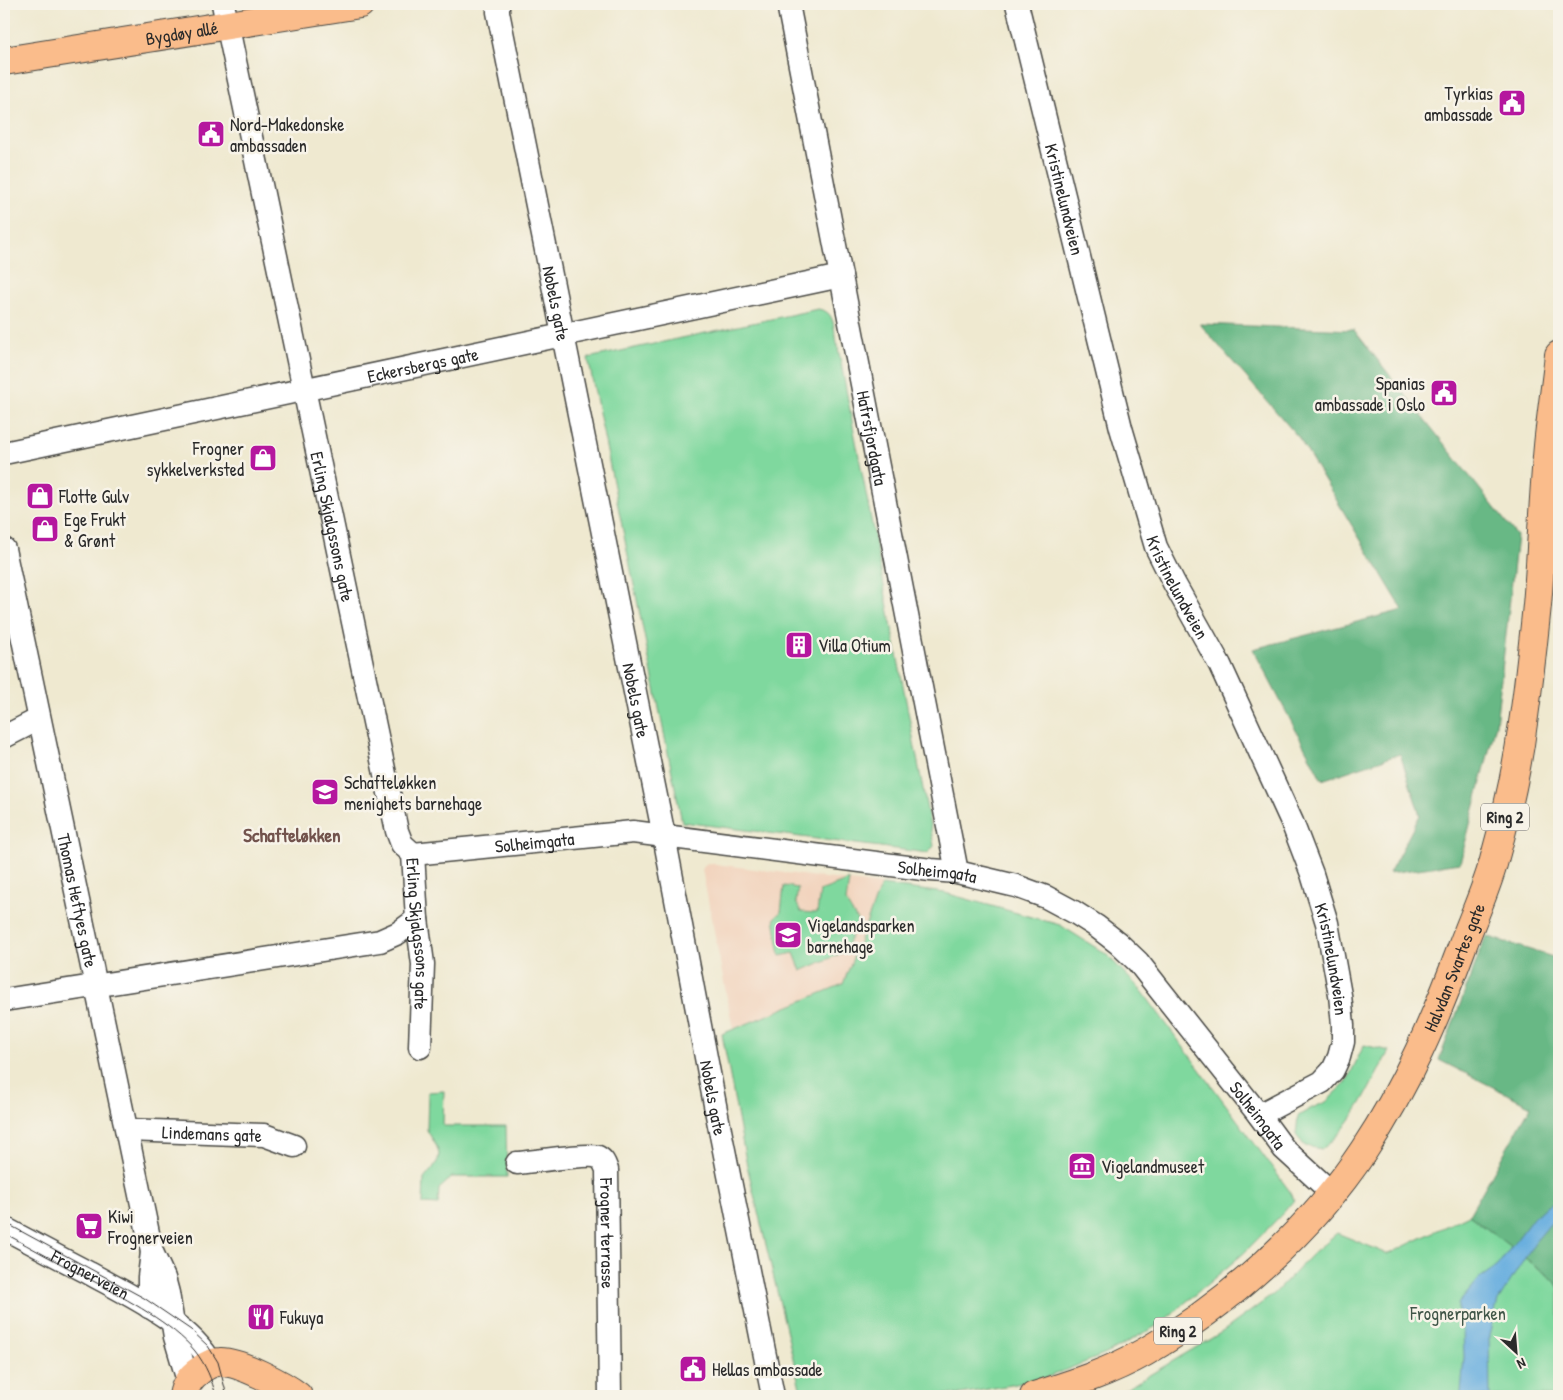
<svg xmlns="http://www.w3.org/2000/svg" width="1563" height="1400" font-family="'Patrick Hand',sans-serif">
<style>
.built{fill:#f2d4be}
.green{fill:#7fd89e;stroke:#558264}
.forest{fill:#67b885;stroke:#497258}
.water{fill:#69afdf;stroke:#4a6d85}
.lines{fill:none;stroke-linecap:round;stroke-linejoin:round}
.minor-casing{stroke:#484844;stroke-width:25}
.major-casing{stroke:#484844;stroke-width:30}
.minor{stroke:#fff;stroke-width:22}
.major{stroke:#fabc8b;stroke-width:28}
.tram{stroke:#2b2b2b;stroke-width:1}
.labels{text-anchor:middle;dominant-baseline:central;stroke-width:5;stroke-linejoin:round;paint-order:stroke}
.shield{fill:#f7f3e8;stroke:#686764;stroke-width:1}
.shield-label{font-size:16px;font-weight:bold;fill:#2b2b2b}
.street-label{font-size:18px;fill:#2b2b2b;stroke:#f7f3e8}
.poi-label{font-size:18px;fill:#2b2b2b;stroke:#f7f3e8;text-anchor:start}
.park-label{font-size:18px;fill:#405648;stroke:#f7f3e8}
.neighbourhood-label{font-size:19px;font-weight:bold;fill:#72534d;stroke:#f7f3e8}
</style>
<rect width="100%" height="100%" fill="#f7f3e8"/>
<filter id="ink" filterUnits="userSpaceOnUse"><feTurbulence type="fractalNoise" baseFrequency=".02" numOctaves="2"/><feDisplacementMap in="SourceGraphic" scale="10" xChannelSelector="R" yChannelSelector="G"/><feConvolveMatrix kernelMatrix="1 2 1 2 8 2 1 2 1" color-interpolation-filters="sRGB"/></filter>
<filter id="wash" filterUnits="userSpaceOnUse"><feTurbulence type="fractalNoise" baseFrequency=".0096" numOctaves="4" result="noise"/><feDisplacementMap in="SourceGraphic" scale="20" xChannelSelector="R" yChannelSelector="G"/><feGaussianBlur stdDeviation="1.12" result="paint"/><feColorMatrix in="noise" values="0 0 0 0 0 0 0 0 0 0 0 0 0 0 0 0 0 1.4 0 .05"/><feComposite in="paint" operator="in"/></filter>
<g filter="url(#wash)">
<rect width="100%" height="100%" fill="#efe9d0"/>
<path class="built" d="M 707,863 L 881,885 L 843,984 L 733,1029 L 702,869 Z"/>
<path class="green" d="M 818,309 C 827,311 830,313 833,322 L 934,846 L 928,853 L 682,822 L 588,358 Z
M 849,880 L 846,902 L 858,922 L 844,952 L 801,971 L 794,953 L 780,956 L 774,918 L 781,912 L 784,886 L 798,888 L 796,902 L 801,912 L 817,913 L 820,891 Z
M 881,885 L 945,893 L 1060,925 L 1106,954 L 1142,991 L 1291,1193 L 1294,1200 L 1283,1213 L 1244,1253 L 1160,1324 L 1106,1354 L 1043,1379 L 961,1394 L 893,1396 L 802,1396 L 746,1161 L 722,1034 L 843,984 Z
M 1364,1045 L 1389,1051 C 1370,1086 1354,1125 1322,1149 L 1305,1146 L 1296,1135 L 1298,1116 L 1312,1108 L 1326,1102 L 1346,1083 Z
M 444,1091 L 443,1126 L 506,1126 L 507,1177 L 452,1177 L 439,1189 L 438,1205 L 423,1204 L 424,1179 L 433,1168 L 438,1160 L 439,1154 L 437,1147 L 427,1130 L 428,1092 Z
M 1469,1215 L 1554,1280 L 1559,1288 L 1559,1396 L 1114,1396 L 1222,1332 L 1274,1294 L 1313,1253 L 1337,1233 L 1388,1254 Z"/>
<path class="forest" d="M 1200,324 L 1354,330 L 1517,536 L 1496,724 L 1460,863 L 1389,873 L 1420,815 L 1400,754 L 1322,780 L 1253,649 L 1403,610 L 1299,438 Z
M 1486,936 L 1559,959 L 1559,1288 L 1554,1280 L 1469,1215 L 1531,1106 L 1439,1060 Z"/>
<path class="water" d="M 1559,1201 L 1559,1217 L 1551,1223 L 1535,1242 L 1498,1301 L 1489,1335 L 1490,1396 L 1460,1396 L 1461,1392 L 1464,1357 L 1463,1327 L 1458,1317 L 1458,1304 L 1480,1278 L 1497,1266 L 1533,1218 L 1545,1207 Z"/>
</g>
<g filter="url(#ink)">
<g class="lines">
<defs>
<g id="minor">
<path id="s1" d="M 223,4 L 397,831 L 402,844 L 413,854 L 417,919 L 423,964 L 420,1047"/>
<path id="s2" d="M 498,4 L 498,12 L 664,836 L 716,1110 L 773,1396"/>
<path id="s3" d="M 788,4 L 957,872"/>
<path id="s4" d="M 1017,4 L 1121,428 L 1156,547 L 1174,583 L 1220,665 L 1292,822 L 1312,874 L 1327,923 L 1340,995 L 1343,1025 L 1343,1042 L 1339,1057 L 1333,1070 L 1322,1082 L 1259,1115"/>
<path id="s5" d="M 4,453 L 841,276"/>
<path id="s6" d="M 4,549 L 152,1252 L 164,1278 L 168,1293 L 175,1337 L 188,1381"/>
<path d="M 4,737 L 39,719"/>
<path id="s7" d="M 413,854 L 633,832 L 931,870 L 957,872 L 1016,886 L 1046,897 L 1074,912 L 1096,926 L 1118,943 L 1138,962 L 1156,985 L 1259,1115 L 1284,1149 L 1332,1193"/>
<path d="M 4,1000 L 380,941 L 398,933 L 417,919"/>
<path id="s8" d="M 127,1130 L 264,1135 L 294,1146"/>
<path id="s9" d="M 517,1163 C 531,1162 589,1153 598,1157 C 604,1160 605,1165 607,1170 L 610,1396"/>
<path id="s10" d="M 4,1228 C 32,1243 60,1258 89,1273 C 127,1294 191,1324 211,1363"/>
<path d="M 149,1307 L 149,1277 L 152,1252"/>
</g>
<g id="major">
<path id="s11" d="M 4,61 L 360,4"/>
<path d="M 183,1396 C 185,1385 190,1377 199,1371 C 205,1366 212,1362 220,1362 C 238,1361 284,1385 298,1396"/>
<path id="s12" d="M 1034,1396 C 1072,1384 1110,1372 1145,1352 C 1227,1305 1312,1229 1364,1150 C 1406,1087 1436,1017 1462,947 C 1472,920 1485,892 1493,864 C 1506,818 1517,771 1523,723 C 1529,684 1533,644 1537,605 C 1542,549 1543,492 1549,436 C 1552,409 1556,382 1559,355"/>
</g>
</defs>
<use href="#minor" class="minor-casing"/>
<use href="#major" class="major-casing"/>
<use href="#minor" class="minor"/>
<use href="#major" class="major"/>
<path class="tram" d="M 4,1222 L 144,1298 L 191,1330 L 208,1346 L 218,1362 L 227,1396
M 4,1233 C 34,1249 64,1266 95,1282 C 126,1299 173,1324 195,1351 C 206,1365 212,1380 216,1396"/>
</g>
</g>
<defs>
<symbol id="civic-square" viewBox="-11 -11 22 22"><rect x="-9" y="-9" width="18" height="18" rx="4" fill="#b5179e" stroke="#f7f3e8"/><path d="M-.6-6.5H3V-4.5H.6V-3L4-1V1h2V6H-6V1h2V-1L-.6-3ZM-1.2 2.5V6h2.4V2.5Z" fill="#fff"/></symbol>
<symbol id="shop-square" viewBox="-11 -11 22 22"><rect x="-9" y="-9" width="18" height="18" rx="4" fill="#b5179e" stroke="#f7f3e8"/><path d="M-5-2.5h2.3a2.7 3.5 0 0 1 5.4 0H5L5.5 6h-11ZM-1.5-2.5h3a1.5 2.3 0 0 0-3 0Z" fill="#fff"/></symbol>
<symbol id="building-square" viewBox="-11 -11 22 22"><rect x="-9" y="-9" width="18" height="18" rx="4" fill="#b5179e" stroke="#f7f3e8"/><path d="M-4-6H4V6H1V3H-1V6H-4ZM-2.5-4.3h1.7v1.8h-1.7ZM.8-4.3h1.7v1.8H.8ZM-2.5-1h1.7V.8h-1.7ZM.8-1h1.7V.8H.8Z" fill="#fff"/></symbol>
<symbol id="school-square" viewBox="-11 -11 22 22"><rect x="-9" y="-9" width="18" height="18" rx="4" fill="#b5179e" stroke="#f7f3e8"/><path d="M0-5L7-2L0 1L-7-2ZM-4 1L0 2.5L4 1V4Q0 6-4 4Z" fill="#fff"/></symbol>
<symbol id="museum-square" viewBox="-11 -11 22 22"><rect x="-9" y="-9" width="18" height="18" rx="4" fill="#b5179e" stroke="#f7f3e8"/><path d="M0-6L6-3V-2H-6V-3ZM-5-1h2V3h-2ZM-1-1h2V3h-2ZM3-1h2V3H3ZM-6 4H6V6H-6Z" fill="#fff"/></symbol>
<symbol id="supermarket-square" viewBox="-11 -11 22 22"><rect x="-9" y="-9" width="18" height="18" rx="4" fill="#b5179e" stroke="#f7f3e8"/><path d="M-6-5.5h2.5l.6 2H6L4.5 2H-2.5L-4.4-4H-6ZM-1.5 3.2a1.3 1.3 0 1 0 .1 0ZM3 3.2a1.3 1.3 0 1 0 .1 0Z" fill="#fff"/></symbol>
<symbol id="restaurant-square" viewBox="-11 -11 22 22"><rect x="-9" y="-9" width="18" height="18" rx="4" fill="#b5179e" stroke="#f7f3e8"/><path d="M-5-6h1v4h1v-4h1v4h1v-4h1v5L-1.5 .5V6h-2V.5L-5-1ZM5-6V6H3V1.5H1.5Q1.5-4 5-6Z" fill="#fff"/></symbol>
</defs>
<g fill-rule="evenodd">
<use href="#civic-square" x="1496" y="87" width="32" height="32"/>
<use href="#civic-square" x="195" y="118" width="32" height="32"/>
<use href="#civic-square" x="1428" y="377" width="32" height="32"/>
<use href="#shop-square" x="247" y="442" width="32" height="32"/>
<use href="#shop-square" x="24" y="480" width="32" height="32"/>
<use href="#shop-square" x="29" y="513" width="32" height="32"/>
<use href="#building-square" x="783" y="629" width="32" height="32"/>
<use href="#school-square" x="309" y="776" width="32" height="32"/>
<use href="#school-square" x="772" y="919" width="32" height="32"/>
<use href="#museum-square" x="1066" y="1150" width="32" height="32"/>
<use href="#supermarket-square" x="73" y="1210" width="32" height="32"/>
<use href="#restaurant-square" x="245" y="1301" width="32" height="32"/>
<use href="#civic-square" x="677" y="1353" width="32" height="32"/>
</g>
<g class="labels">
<g class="shield">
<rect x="1481" y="803.5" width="48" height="27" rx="4"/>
<rect x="1154" y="1317.5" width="48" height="27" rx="4"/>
</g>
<g class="shield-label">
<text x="1505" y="817">Ring 2</text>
<text x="1178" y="1331">Ring 2</text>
</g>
<g class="street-label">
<text stroke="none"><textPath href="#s11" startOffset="180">Bygdøy allé</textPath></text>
<text stroke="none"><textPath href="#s4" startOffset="201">Kristinelundveien</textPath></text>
<text stroke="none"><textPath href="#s2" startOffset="305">Nobels gate</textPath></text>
<text stroke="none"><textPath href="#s5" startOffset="428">Eckersbergs gate</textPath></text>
<text stroke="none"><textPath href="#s3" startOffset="442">Hafrsfjordgata</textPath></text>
<text stroke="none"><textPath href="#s1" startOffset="534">Erling Skjalgssons gate</textPath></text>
<text stroke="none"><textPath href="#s4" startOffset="606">Kristinelundveien</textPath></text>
<text stroke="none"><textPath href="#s2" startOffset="710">Nobels gate</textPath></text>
<text stroke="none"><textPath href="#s7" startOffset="122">Solheimgata</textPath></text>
<text stroke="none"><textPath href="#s7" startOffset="528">Solheimgata</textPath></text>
<text stroke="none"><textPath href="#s6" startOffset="359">Thomas Heftyes gate</textPath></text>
<text stroke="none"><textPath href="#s1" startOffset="954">Erling Skjalgssons gate</textPath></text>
<text stroke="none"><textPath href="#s4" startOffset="1011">Kristinelundveien</textPath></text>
<text stroke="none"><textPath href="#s12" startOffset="624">Halvdan Svartes gate</textPath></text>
<text stroke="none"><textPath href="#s2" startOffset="1115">Nobels gate</textPath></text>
<text stroke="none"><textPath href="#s7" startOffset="948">Solheimgata</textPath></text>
<text stroke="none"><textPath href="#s8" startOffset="85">Lindemans gate</textPath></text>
<text stroke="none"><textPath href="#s9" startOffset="161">Frogner terrasse</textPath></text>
<text stroke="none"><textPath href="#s10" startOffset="98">Frognerveien</textPath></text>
</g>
<g class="poi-label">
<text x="1493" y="93" text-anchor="end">Tyrkias<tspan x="1493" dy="21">ambassade</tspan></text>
<text x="230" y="124">Nord-Makedonske<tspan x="230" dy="21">ambassaden</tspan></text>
<text x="1425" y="383" text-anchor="end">Spanias<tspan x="1425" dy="21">ambassade i Oslo</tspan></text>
<text x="244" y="448" text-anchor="end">Frogner<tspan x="244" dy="21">sykkelverksted</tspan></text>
<text x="59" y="496">Flotte Gulv</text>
<text x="64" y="519">Ege Frukt<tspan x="64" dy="21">&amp; Grønt</tspan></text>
<text x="818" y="645">Villa Otium</text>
<text x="344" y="782">Schafteløkken<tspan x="344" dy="21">menighets barnehage</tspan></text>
<text x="807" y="925">Vigelandsparken<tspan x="807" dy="21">barnehage</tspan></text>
<text x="1101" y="1166">Vigelandmuseet</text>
<text x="108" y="1216">Kiwi<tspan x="108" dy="21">Frognerveien</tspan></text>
<text x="280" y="1317">Fukuya</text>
<text x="712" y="1369">Hellas ambassade</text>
</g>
<g class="park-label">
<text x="1458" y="1313">Frognerparken</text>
</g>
<g class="neighbourhood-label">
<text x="292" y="835">Schafteløkken</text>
</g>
</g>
<rect width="1563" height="1400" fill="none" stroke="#f7f3e8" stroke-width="20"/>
<g transform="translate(1516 1352) rotate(154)" stroke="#f7f3e8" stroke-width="4" paint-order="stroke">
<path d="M0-4L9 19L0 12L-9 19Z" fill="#2b2b2b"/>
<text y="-8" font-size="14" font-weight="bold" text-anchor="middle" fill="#2b2b2b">N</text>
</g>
</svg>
